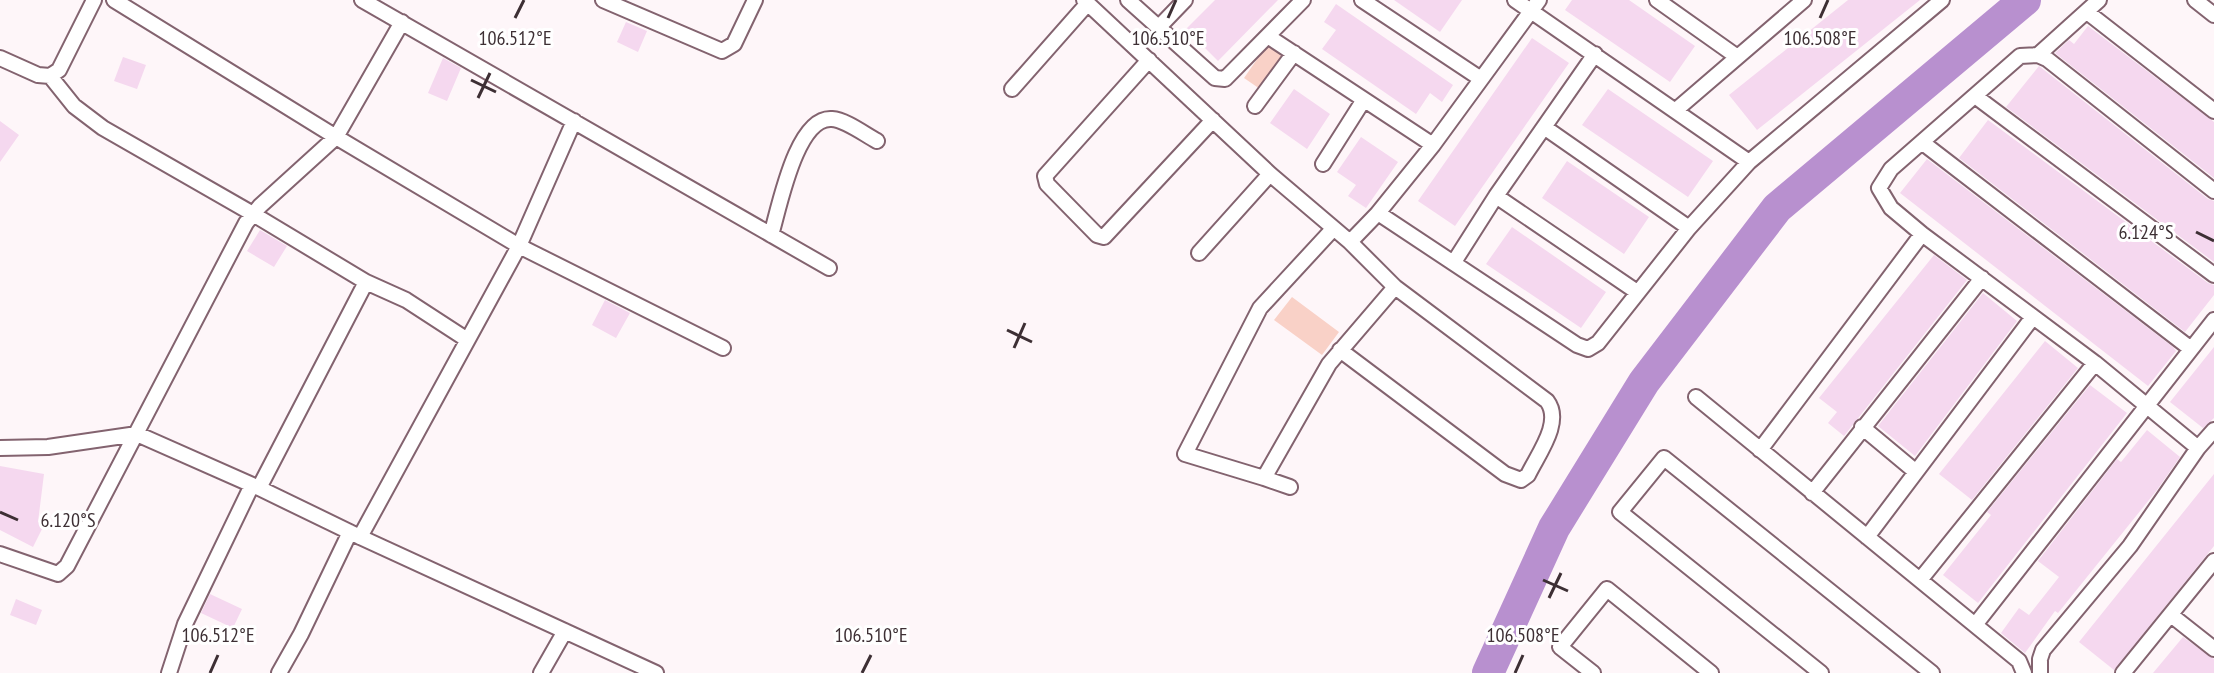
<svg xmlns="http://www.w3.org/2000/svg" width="2214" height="673" font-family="'PT Sans Narrow',sans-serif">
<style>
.green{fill:#f9d1c7}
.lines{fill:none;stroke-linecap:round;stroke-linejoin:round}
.river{stroke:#b890cf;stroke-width:32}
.building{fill:#f5d8ef}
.minor-casing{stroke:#83636f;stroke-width:18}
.minor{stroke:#fff;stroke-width:14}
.ticks{fill:none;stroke:#3d2f34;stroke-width:3}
.ticks-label{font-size:20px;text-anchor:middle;fill:#3d2f34;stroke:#fff;stroke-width:6;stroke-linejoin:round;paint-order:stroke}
</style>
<rect width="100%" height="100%" fill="#fef6f9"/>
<path class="green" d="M 1267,45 L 1283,56 L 1260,89 L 1244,78 Z
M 1292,297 L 1339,332 L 1322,355 L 1274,320 Z"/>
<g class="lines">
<path class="river" d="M 1488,673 L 1554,528 L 1644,382 L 1777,208 L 2025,0"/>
</g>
<path class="building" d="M 1215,0 L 1278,0 L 1218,61 L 1186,29 Z
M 1394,0 L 1462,0 L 1440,32 Z
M 1572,0 L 1629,0 L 1695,46 L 1670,82 L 1565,10 Z
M 1848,0 L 1920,0 L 1757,130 L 1729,95 Z
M 1336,4 L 1453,85 L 1442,102 L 1430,93 L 1416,114 L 1322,49 L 1336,30 L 1324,22 Z
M 626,22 L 647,31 L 638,52 L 617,42 Z
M 2088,26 L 2214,122 L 2214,178 L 2055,53 L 2069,40 L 2074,44 Z
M 1532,38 L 1569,63 L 1455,226 L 1418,201 Z
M 123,57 L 146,65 L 137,89 L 114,81 Z
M 443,58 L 461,68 L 447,101 L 428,93 Z
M 2039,66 L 2208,199 L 2214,201 L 2214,262 L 2006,107 Z
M 1294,89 L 1330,114 L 1307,149 L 1270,123 Z
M 1608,89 L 1713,161 L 1688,197 L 1582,125 Z
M 1988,120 L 2208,283 L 2214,285 L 2214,295 L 2185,332 L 1959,158 Z
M 0,121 L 19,135 L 0,162 Z
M 1361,137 L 1398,162 L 1366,208 L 1348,196 L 1356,185 L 1337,172 Z
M 1927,159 L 2173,347 L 2176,351 L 2148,386 L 1900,193 Z
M 1567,161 L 1649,217 L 1624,254 L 1542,198 Z
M 1512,227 L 1606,292 L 1581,328 L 1486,264 Z
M 260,230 L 287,246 L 274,267 L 247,251 Z
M 1934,255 L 1967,280 L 1844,436 L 1828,423 L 1837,412 L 1819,398 Z
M 1983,293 L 2017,321 L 1915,456 L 1878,426 Z
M 605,300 L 630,313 L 616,338 L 592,325 Z
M 2045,341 L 2078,368 L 1972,500 L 1939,474 Z
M 2214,347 L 2214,418 L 2203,428 L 2170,402 Z
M 2090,385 L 2127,413 L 1978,603 L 1943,575 L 1991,515 L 1987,512 Z
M 2147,430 L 2180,457 L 2157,490 L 2058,613 L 2055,611 L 2025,653 L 2001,633 L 2019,608 L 2029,615 L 2059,577 L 2038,561 L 2117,459 L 2121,462 Z
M 0,466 L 44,474 L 38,522 L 44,525 L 33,547 L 0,530 Z
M 2214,474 L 2214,546 L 2114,670 L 2079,642 Z
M 210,594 L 242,609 L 233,628 L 201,613 Z
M 16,599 L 42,610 L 36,625 L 10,615 Z
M 2183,637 L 2214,659 L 2214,673 L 2153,673 Z"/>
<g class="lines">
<defs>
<path id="minor" d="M 114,0 L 336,137 L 519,246 L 723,348
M 362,0 L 829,268
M 603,0 L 722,51 L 734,44 L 755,0
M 1084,0 L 1270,174 L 1350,242 L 1378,213
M 1128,0 L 1215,78 L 1225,79 L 1303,0
M 1362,0 L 1481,79
M 1515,0 L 1749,162
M 1539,0 L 1433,145 L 1378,213 L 1577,345 L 1588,349 L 1598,343 L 1689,228 L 1749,162 L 1942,0
M 1657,0 L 1736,56
M 2195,0 L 2214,15
M 2087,12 L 2214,111
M 1159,27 L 1185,0
M 1269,37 L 1433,145
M 2038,55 L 2099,0
M 0,58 L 38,75 L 50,76 L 59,70 L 94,0
M 1149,60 L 1045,176 L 1047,184 L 1097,235 L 1104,237 L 1213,120
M 50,76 L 74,106 L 103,128 L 253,214 L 366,282 L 406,300 L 466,339
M 1012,89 L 1088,3
M 1975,96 L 2214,275
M 1255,106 L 1294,53
M 1676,110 L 1804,0
M 1544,127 L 1689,228
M 1923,143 L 2191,349
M 1323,164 L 1363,101
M 1496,196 L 1637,292
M 1333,229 L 1260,308 L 1185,454 L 1264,478 L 1329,364 L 1395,287 L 1350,242
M 771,235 C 779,209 796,116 832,119 C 846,120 864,134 877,141
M 1199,253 L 1270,174
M 1454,262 L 1496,196 L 1595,54
M 1340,350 L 1505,474 L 1521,480 L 1528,475 C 1538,454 1563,422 1547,401 L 1395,287
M 1696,397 L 2019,661 L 2024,673
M 1862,427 L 1916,472
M 0,448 L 48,447 L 137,434 L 259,488 L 360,537 L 656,673
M 2198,448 L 2095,363 L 1922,234 L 1891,208 L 1879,188 L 1891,169 L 2020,56 L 2038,55 L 2047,59 L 2214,191
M 1760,450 L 1922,234
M 1264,478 L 1290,487
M 259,488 L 366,282
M 1812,493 L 1982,278
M 360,537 L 519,246 L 574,121
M 1867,537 L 2033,317
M 0,554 L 58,574 L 67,566 L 246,223 L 260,206 L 336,137 L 402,22
M 1920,580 L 2095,363
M 2171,615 L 2214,649
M 1975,625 L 2214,320
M 169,673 L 185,624 L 252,485
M 279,673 L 301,634 L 350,532
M 541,673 L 565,631
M 1593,673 L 1560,647 L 1607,589 L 1711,673
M 1821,673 L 1620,512 L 1664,458 L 1932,673
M 2040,673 L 2040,659 L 2043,650 L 2130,546 L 2198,448 L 2214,430
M 2123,673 L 2214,561"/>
</defs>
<use href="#minor" class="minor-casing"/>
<use href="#minor" class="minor"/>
</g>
<path class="ticks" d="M 515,18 L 524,0M 1168,18 L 1176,0M 1820,18 L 1828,0M 471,80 L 496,92M 478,98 L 490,73M 2196,232 L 2214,241M 1007,330 L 1032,342M 1014,348 L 1025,323M 0,512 L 18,520M 1543,580 L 1568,591M 1549,598 L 1561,573M 210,673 L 218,655M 862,673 L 871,655M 1515,673 L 1523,655"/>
<g class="ticks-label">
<text x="515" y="45">106.512°E</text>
<text x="1168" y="45">106.510°E</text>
<text x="1820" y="45">106.508°E</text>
<text x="2146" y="239">6.124°S</text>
<text x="68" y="527">6.120°S</text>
<text x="218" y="642">106.512°E</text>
<text x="871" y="642">106.510°E</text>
<text x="1523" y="642">106.508°E</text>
</g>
</svg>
